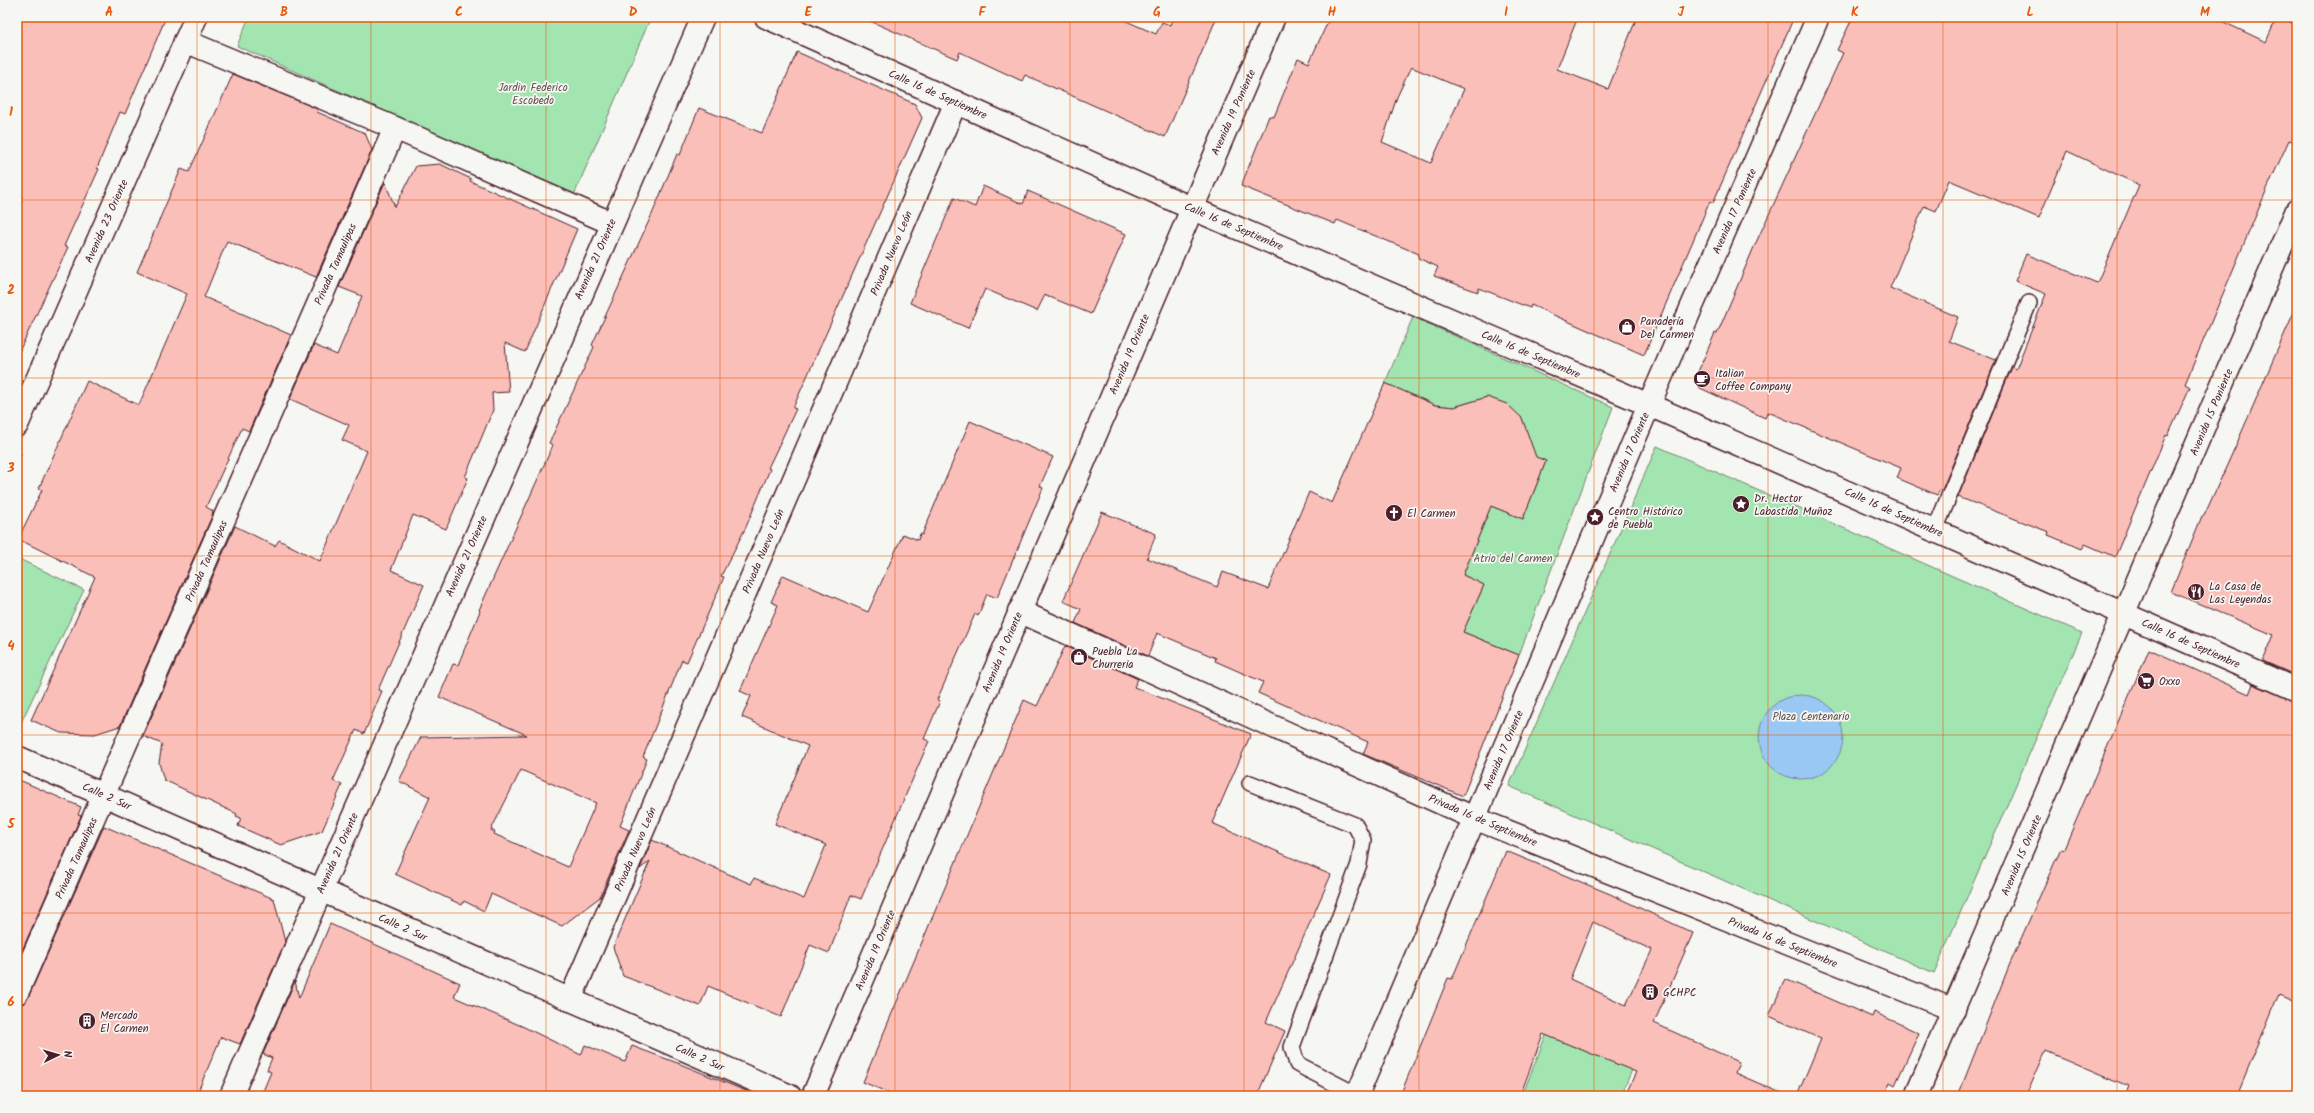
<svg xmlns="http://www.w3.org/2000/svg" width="2314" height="1113" viewBox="0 0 2314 1113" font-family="Kalam,sans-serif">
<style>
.green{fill:#a2e5b0;stroke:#76826e}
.water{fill:#99c8f4;stroke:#7984a4}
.building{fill:#fbbfba;stroke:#4a1f2b;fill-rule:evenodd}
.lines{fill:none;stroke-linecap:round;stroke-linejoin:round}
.lane-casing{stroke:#4a1f2b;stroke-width:18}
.street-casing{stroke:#4a1f2b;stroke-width:25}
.secondary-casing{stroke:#4a1f2b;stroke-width:25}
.path{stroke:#4a1f2b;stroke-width:2.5;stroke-dasharray:3 3;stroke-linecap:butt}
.lane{stroke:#f6f6f2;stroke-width:15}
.street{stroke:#f6f6f2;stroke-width:22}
.secondary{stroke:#f6f6f2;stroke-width:22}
.grid{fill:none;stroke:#e8590c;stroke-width:1;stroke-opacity:0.55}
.labels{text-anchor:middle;stroke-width:3.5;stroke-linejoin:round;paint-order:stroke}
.park-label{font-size:11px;fill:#60504c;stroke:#f6f6f2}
.street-label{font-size:11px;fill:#4a1f2b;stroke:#f6f6f2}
.poi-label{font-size:11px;fill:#4a1f2b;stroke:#f6f6f2;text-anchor:start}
.neatline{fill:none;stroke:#e8590c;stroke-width:1.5}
.grid-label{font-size:13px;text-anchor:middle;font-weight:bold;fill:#e8590c}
</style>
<rect width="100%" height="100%" fill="#f6f6f2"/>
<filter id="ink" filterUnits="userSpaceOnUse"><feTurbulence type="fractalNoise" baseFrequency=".025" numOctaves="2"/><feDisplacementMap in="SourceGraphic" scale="8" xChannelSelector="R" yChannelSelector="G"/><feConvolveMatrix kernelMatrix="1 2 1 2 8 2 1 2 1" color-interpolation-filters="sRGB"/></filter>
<g filter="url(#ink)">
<!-- green -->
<g class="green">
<path d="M249,17H651L574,195L237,46Z"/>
<path d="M1413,317L1613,407L1519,655L1463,632L1484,585L1463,575L1491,506L1523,519L1546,461L1524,453L1529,439L1522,418L1487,397L1454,407L1435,405L1385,383Z"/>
<path d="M1657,446L2082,633L1934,973L1509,786Z"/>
<path d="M17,558L84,590L18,729L17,728Z"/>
<path d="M1546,1035L1632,1070L1621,1096H1522Z"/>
</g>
<!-- water -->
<circle class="water" cx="1801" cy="737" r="42"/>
<!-- building -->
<g class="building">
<path d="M17,17H166L125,114L120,112L97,168L99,169L64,246L68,247L17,356Z"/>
<path d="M861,17H1117L1156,34L1162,22L1170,25L1173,17H1217L1165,137L1025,75L1022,81L960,52L957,59Z"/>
<path d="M1330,17H1578L1557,69L1608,89L1637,17H1794L1713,203L1710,201L1644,355L1531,305L1530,308L1479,288L1478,292L1434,276L1438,267L1418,258L1419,254L1337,220L1335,224L1241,186L1269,116L1274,117L1298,58L1309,63ZM1411,67L1464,89L1431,163L1382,142L1397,97Z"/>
<path d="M1853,17H2213L2266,42L2277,17L2297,25V143L2289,140L2267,189L2185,384L2190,387L2168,436L2166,435L2115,557L2085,544L2082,549L2048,535L2049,532L1958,497L2012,367L2016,369L2046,294L2015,281L2026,254L2097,283L2139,185L2067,151L2039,218L1949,180L1936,211L1924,206L1890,288L1958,317L1949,341L1996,360L1942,490H1940L1937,495L1897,478L1901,468L1768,412L1765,418L1700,388L1697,382V374L1715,333L1717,334L1754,247L1843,53L1837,50Z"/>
<path d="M797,52L915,104L922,118L793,408L796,409L768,468L770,469L746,527L721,576L724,577L687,662L682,660L643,757L647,759L620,826L629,830L600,897L562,926L491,894L484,911L464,901L462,905L395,874L430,797L399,781L421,737L527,735L439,697L453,664L458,665L480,611L479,610L553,445L549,443L594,347L592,345L653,212L677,154L680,155L699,108L762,133ZM521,770L596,803L568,867L494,834L495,832L491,830Z"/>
<path d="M233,74L313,107L318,110L317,112L365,133L372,150L316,277L227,241L204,297L291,335L249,431L242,428L206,507L213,511L212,516L120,726L95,734L61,733L31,720L95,577L18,539L42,490L39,488L87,381L139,405L187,294L137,272L181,169L189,172Z"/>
<path d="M440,164L471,179L470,181L577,229L525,352L505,343L509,392L492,393L493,410L465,477L468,478L446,529L413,515L391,570L424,585L378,690L382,691L364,734L356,730L333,781L342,785L322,831L281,845L238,826L241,818L236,816L237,814L164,780L159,763L162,744L143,736L235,526L275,546L279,540L320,561L367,451L342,440L349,425L290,399L314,345L337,355L362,296L339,287L385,182L395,207L416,166Z"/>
<path d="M983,186L1023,204L1028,191L1126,234L1091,314L1045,295L1037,311L985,289L968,328L910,303L954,198L975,207Z"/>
<path d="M2297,305V676L2263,661L2274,635L2171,592L2202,516H2204L2237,443Z"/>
<path d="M1385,383L1435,405L1454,407L1487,397L1507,404L1522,418L1536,457L1546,461L1523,519L1491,506L1463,575L1484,585L1463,632L1519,655L1463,796L1363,754L1368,742L1258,693L1263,682L1215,661L1216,658L1157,633L1148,656L1075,623L1081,609L1063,601L1102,512L1156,534L1147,558L1217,587L1223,572L1268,589L1309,492L1332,503Z"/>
<path d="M970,421L1053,457L1040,486L1043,488L997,598L987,594L978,616L975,614L937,700L940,701L924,739L929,741L861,899L851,895L829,953L810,945L781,1017L708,986L700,1006L623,976L613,947L650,861L640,869L652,840L751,884L754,878L804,899L826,845L775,824L808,746L742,717L751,696L740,691L778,605L771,602L783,575L868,612L903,534L918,540L920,534L922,535Z"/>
<path d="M1065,646L1138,679L1134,687L1251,734L1212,823L1331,875L1266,1022L1285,1031L1257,1096H896L863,1082L1024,700L1037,706Z"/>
<path d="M2149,649L2249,694L2253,684L2297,702V1002L2279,994L2237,1096H2124L2128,1086L2046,1051L2026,1096H1958L2009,966L2061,848L2064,849Z"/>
<path d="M17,779L81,807L78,815L81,816L17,962Z"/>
<path d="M104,826L274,899L285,942L240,1044L221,1037L196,1096H17V1005L24,1003L28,998Z"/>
<path d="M1506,851L1610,894L1693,933L1654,1023L1739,1062L1735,1073L1788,1096H1625L1636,1072L1543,1034L1520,1096H1400L1448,978L1452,979ZM1593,922L1652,950L1626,1005L1570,979Z"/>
<path d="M330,924L460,983L454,997L524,1027L581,1055L585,1045L625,1062L632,1046L680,1064L758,1096H261L271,1072L267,1070L272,1058L263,1054L295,981L299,998Z"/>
<path d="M1785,979L1872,1017L1874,1012L1919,1033L1895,1085L1890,1082L1884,1096H1797L1821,1039L1769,1016Z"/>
</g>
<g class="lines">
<defs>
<g id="lane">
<path d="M1935,530L2029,303"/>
<path d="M1250,783L1355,825L1363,840L1359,864L1292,1047L1297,1064L1357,1095"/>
</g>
<g id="street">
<path d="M766,17L1191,208L1649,405L2297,690"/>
<path d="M185,41L395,128L611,223"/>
<path d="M17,425L196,17"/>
<path d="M1019,611L1474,818L1954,1010"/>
<path d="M17,993L395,128"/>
<path d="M570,1000L956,102"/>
<path d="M231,1096L703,17"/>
<path d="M813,1096L1274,17"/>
<path d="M1357,1096L1649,405L1818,17"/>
<path d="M1916,1096L2297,210"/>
</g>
<path id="secondary" d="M17,757L790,1096"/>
</defs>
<!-- lane casing -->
<use href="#lane" class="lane-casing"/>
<!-- street casing -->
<use href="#street" class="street-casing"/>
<!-- secondary casing -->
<use href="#secondary" class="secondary-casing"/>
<!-- path -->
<path class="path" d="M17,462L21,453"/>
<!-- lane -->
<use href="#lane" class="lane"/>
<!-- street -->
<use href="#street" class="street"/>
<!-- secondary -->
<use href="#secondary" class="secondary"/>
</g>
</g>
<!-- grid -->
<path class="grid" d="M197,17V1096M371,17V1096M546,17V1096M720,17V1096M895,17V1096M1070,17V1096M1244,17V1096M1419,17V1096M1594,17V1096M1768,17V1096M1943,17V1096M2117,17V1096M17,200H2297M17,378H2297M17,556H2297M17,735H2297M17,913H2297"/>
<!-- icons -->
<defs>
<symbol id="shop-disc" viewBox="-11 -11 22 22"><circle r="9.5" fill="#4a1f2b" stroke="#f6f6f2"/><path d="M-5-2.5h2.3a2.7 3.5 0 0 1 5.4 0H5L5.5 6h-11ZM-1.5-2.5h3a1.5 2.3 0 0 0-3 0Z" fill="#fff"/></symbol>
<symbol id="cafe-disc" viewBox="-11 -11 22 22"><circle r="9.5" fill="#4a1f2b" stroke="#f6f6f2"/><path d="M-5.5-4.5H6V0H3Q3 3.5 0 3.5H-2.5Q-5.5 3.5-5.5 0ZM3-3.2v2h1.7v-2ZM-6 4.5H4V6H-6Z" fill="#fff"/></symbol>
<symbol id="sight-disc" viewBox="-11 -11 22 22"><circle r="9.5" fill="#4a1f2b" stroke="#f6f6f2"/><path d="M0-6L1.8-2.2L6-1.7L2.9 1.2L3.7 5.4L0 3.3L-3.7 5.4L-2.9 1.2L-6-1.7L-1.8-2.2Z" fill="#fff"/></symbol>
<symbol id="church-disc" viewBox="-11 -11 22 22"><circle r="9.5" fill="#4a1f2b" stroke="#f6f6f2"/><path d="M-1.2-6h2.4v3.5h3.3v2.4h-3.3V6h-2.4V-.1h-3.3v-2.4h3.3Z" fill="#fff"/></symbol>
<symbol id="restaurant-disc" viewBox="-11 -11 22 22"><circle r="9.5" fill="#4a1f2b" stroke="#f6f6f2"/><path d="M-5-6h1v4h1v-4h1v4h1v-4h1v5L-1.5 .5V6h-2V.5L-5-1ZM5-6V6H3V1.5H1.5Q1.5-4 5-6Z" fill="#fff"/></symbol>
<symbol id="supermarket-disc" viewBox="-11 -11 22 22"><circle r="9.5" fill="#4a1f2b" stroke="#f6f6f2"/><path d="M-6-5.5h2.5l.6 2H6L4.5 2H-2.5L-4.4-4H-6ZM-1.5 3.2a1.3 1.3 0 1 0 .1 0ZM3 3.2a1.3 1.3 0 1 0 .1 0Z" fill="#fff"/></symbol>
<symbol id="building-disc" viewBox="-11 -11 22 22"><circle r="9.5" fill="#4a1f2b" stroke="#f6f6f2"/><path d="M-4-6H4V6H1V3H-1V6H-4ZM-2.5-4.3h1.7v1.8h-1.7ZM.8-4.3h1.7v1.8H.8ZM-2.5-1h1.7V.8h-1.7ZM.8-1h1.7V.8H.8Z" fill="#fff"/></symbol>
</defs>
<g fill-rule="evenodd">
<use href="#shop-disc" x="1617" y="317" width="20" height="20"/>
<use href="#cafe-disc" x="1692" y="369" width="20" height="20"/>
<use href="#sight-disc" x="1731" y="494" width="20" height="20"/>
<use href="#church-disc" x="1384" y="503" width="20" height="20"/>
<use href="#sight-disc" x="1585" y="507" width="20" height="20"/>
<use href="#restaurant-disc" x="2186" y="582" width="20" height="20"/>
<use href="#shop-disc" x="1069" y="647" width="20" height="20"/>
<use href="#supermarket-disc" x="2136" y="671" width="20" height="20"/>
<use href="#building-disc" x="1640" y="982" width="20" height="20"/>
<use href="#building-disc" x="77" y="1011" width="20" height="20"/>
</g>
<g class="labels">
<!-- park labels -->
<g class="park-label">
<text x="533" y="91">Jardin Federico<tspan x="533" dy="13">Escobedo</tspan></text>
<text x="1513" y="562">Atrio del Carmen</text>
<text x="1811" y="720">Plaza Centenario</text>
</g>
<!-- street labels -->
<g class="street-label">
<text transform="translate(938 94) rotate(24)" y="4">Calle 16 de Septiembre</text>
<text transform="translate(1233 112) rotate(-66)" y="4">Avenida 19 Poniente</text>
<text transform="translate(1734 211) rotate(-66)" y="4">Avenida 17 Poniente</text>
<text transform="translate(106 221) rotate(-66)" y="4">Avenida 23 Oriente</text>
<text transform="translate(1234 226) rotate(23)" y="4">Calle 16 de Septiembre</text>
<text transform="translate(891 253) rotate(-67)" y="4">Privada Nuevo León</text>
<text transform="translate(595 259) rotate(-66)" y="4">Avenida 21 Oriente</text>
<text transform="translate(335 264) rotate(-66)" y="4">Privada Tamaulipas</text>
<text transform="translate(1129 354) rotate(-67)" y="4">Avenida 19 Oriente</text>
<text transform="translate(1531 354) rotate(23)" y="4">Calle 16 de Septiembre</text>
<text transform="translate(2211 412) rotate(-67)" y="4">Avenida 15 Poniente</text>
<text transform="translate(1629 452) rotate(-67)" y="4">Avenida 17 Oriente</text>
<text transform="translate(1894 512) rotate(24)" y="4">Calle 16 de Septiembre</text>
<text transform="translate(763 551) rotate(-67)" y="4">Privada Nuevo León</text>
<text transform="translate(466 556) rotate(-66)" y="4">Avenida 21 Oriente</text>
<text transform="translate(206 561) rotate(-66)" y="4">Privada Tamaulipas</text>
<text transform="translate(2191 643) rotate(24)" y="4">Calle 16 de Septiembre</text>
<text transform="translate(1002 652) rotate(-67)" y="4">Avenida 19 Oriente</text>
<text transform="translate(1503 750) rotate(-67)" y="4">Avenida 17 Oriente</text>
<text transform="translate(107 796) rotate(24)" y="4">Calle 2 Sur</text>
<text transform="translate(1483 820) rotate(23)" y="4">Privada 16 de Septiembre</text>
<text transform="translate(635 849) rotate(-67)" y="4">Privada Nuevo León</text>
<text transform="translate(337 853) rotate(-66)" y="4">Avenida 21 Oriente</text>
<text transform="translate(2021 855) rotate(-67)" y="4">Avenida 15 Oriente</text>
<text transform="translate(76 858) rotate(-66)" y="4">Privada Tamaulipas</text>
<text transform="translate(403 927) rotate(24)" y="4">Calle 2 Sur</text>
<text transform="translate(1783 942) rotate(22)" y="4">Privada 16 de Septiembre</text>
<text transform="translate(875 950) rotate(-67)" y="4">Avenida 19 Oriente</text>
<text transform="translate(700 1057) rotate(24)" y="4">Calle 2 Sur</text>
</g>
<!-- poi labels -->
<g class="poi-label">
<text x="1640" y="325">Panadería<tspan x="1640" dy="13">Del Carmen</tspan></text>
<text x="1715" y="377">Italian<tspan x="1715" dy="13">Coffee Company</tspan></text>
<text x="1754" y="502">Dr. Hector<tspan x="1754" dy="13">Labastida Muñoz</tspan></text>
<text x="1608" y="515">Centro Histórico<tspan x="1608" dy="13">de Puebla</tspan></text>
<text x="1407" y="517">El Carmen</text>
<text x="2209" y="590">La Casa de<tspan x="2209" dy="13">Las Leyendas</tspan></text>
<text x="1092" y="655">Puebla La<tspan x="1092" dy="13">Churreria</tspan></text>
<text x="2159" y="685">Oxxo</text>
<text x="1663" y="996">GCHPC</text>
<text x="100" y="1019">Mercado<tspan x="100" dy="13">El Carmen</tspan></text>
</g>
</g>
<!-- margin -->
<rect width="2314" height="1113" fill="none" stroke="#f6f6f2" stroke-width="44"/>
<!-- north arrow -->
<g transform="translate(58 1055) rotate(85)" stroke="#f6f6f2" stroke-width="3" paint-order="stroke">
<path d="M0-3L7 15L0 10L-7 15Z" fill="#4a1f2b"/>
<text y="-6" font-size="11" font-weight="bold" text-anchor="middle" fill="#4a1f2b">N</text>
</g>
<rect x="22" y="22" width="2270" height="1069" class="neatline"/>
<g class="grid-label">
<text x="109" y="16">A</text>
<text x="284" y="16">B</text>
<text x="459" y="16">C</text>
<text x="633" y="16">D</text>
<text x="808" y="16">E</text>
<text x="982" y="16">F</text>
<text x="1157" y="16">G</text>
<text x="1332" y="16">H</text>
<text x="1506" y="16">I</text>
<text x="1681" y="16">J</text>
<text x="1855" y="16">K</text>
<text x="2030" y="16">L</text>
<text x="2205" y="16">M</text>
<text x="11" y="116">1</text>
<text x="11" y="294">2</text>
<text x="11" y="472">3</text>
<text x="11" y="650">4</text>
<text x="11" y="828">5</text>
<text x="11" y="1006">6</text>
</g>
</svg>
